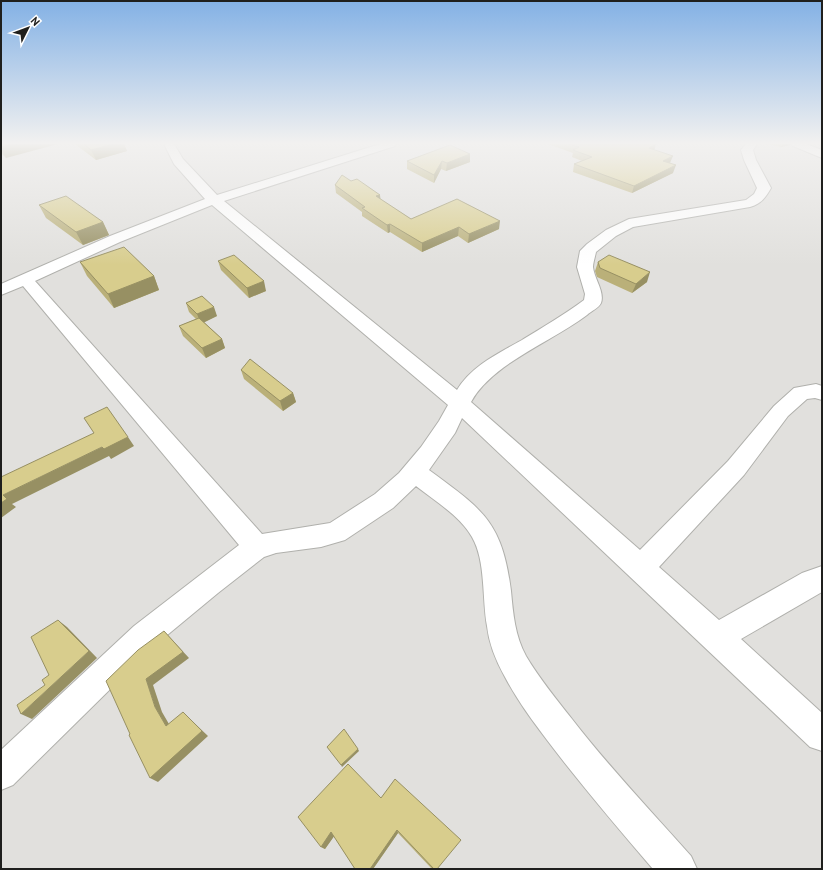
<svg xmlns="http://www.w3.org/2000/svg" width="823" height="870" viewBox="0 0 823 870" font-family="'PT Sans',sans-serif">
<style>
.lines{fill:none;stroke-linecap:round;stroke-linejoin:round}
.minor-casing{stroke:#b0b0ac;stroke-width:2}
.minor{fill:#fff;fill-rule:evenodd}
.wall{fill:#bab079}
.shaded-wall{fill:#979063}
.building{fill:#d8cd8d;stroke:#979063}
</style>
<rect width="100%" height="100%" fill="#e1e0dd"/>
<g class="lines">
<defs>
<g id="minor">
<path d="M164,144H174L183,159L217,195L380,144H396L395,146L224,201L457,390C471,366 499,353 522,340C543,327 564,315 584,300L585,294L577,267L580,251L587,244L606,230L629,219L746,200L754,194L757,188L744,160L741,150L746,144H757L753,150L756,160L771,188C766,197 761,204 750,207L633,227L616,236L596,252C595,257 593,263 593,267C594,278 605,292 601,303C599,308 591,311 587,315C553,341 491,364 471,402L640,550L728,461L774,406L794,388L816,384L822,386V400L815,398L807,399L788,416L744,475L659,567L719,620L802,573L822,566V592L741,639L822,713V751L810,747L462,418L455,433L429,470C483,510 502,521 511,591C513,613 515,636 526,656C539,678 556,699 572,719C609,767 651,811 691,856L697,869H653C617,827 581,785 547,740C532,720 517,700 505,677C496,661 489,644 487,626C482,599 486,561 472,537C460,516 435,501 416,486L393,508L345,540L321,547L276,553L264,557L218,593L154,646L13,785L1,790V750L134,626L239,545L23,286L1,295V284L110,236L205,199L174,164ZM212,205L448,405L439,421L421,447L399,473L375,494L330,523L262,534L35,281L120,242Z"/>
<path d="M791,144H806L822,150V158L793,146Z"/>
</g>
</defs>
<!-- minor casing -->
<use href="#minor" class="minor-casing"/>
<!-- minor -->
<use href="#minor" class="minor"/>
</g>
<!-- wall -->
<g class="wall">
<path d="M1,144L6,158L1,153Z"/>
<path d="M75,144H124L127,151L96,160Z"/>
<path d="M548,144H653L654,150L670,163L673,173L632,193L573,172L574,164L582,161L572,157L573,153Z"/>
<path d="M768,144H790V145L781,147Z"/>
<path d="M470,154V162L446,171L441,169L434,183L407,169V161Z"/>
<path d="M351,181L380,195V199L411,219L499,229L468,243L458,236L422,252L390,232L388,233L362,216V212L336,193L335,185Z"/>
<path d="M39,205L103,222L109,235L83,245L46,218Z"/>
<path d="M218,261L266,291L249,298L221,270Z"/>
<path d="M80,262L154,276L159,290L114,308L87,276Z"/>
<path d="M598,262L647,282L632,293L597,277L595,271Z"/>
<path d="M186,303L217,316L204,322L222,339L225,348L206,358L183,336L179,326L196,319L189,312Z"/>
<path d="M241,370L293,393L296,402L283,411L244,379Z"/>
<path d="M348,764L437,869H432L398,833L373,869H355L334,836L325,849L321,847Z"/>
</g>
<!-- shaded-wall -->
<g class="shaded-wall">
<path d="M13,144H58L6,158L1,149V147Z"/>
<path d="M113,144H124L127,151L96,160L91,150Z"/>
<path d="M656,144L654,152L649,148Z"/>
<path d="M783,144H790V145L781,147Z"/>
<path d="M470,154V162L446,171L447,163Z"/>
<path d="M673,156L670,163L663,161Z"/>
<path d="M442,161L441,169L434,183V175Z"/>
<path d="M676,165L673,173L632,193L634,186Z"/>
<path d="M380,195L381,203L376,196Z"/>
<path d="M500,221L499,229L468,243L469,234Z"/>
<path d="M103,222L109,235L83,245L76,232Z"/>
<path d="M390,224V232L388,233L387,225Z"/>
<path d="M459,227L458,236L422,252V243Z"/>
<path d="M650,272L647,282L632,293L636,284Z"/>
<path d="M154,276L159,290L114,308L108,294Z"/>
<path d="M264,281L266,291L249,298L247,288Z"/>
<path d="M214,307L217,316L201,324L197,314Z"/>
<path d="M222,339L225,348L206,358L202,348Z"/>
<path d="M293,393L296,402L283,411L280,401Z"/>
<path d="M128,437L134,446L111,459L109,456L12,504L16,507L1,518V503L3,495L102,447Z"/>
<path d="M58,620L67,627L97,658L32,719L21,714L89,651Z"/>
<path d="M164,631L189,658L153,685L162,712L173,731L166,726L155,707L146,679Z"/>
<path d="M183,712L189,718L208,736L158,782L150,778Z"/>
<path d="M358,749L359,751L342,767L341,765Z"/>
<path d="M397,830L398,833L373,869H370Z"/>
<path d="M331,832L335,835L325,849L321,847Z"/>
</g>
<!-- building -->
<g class="building">
<path d="M1,144H13L1,147Z"/>
<path d="M84,144H113L91,150Z"/>
<path d="M569,144H656L649,148L673,156L663,161L676,165L634,186L574,164L592,157L573,150L579,147Z"/>
<path d="M450,145L470,154L447,163L442,161L434,175L407,161Z"/>
<path d="M342,175L351,181L357,179L380,195L376,196L411,219L457,199L500,221L469,234L459,227L422,243L390,224L387,225L362,208L365,207L335,185Z"/>
<path d="M66,196L103,222L76,232L39,205Z"/>
<path d="M124,247L154,276L108,294L80,262Z"/>
<path d="M234,255L264,281L247,288L218,261Z"/>
<path d="M609,255L650,272L636,284L600,268L598,262Z"/>
<path d="M202,296L214,307L197,314L186,303Z"/>
<path d="M199,318L222,339L202,348L179,326Z"/>
<path d="M250,359L293,393L280,401L241,370Z"/>
<path d="M107,407L128,437L104,449L102,447L3,495L7,499L1,503V477L94,433L84,418Z"/>
<path d="M58,620L89,651L21,714L17,705L45,685L42,680L49,675L31,637Z"/>
<path d="M164,631L183,652L146,679L155,707L166,726L183,712L202,731L150,778L129,735L130,734L106,681L138,650Z"/>
<path d="M344,729L358,749L341,765L327,747Z"/>
<path d="M348,764L381,798L395,779L461,840L437,869H434L397,830L370,869H355L331,832L321,847L298,817Z"/>
</g>
<!-- sky -->
<linearGradient id="sky" x2="0" y2="1"><stop stop-color="#83b1e5"/><stop offset="0.54" stop-color="#f2f1f0"/><stop offset="1" stop-color="#f2f1f0" stop-opacity="0"/></linearGradient>
<rect width="823" height="265" fill="url(#sky)"/>
<!-- border -->
<rect width="823" height="870" fill="none" stroke="#1f1f1d" stroke-width="4"/>
<!-- north arrow -->
<g transform="translate(28 28) rotate(48)" stroke="#ffffff" stroke-width="3" paint-order="stroke">
<path d="M0-3L7 15L0 10L-7 15Z" fill="#1f1f1d"/>
<text y="-6" font-size="11" font-weight="bold" text-anchor="middle" fill="#1f1f1d">N</text>
</g>
</svg>
